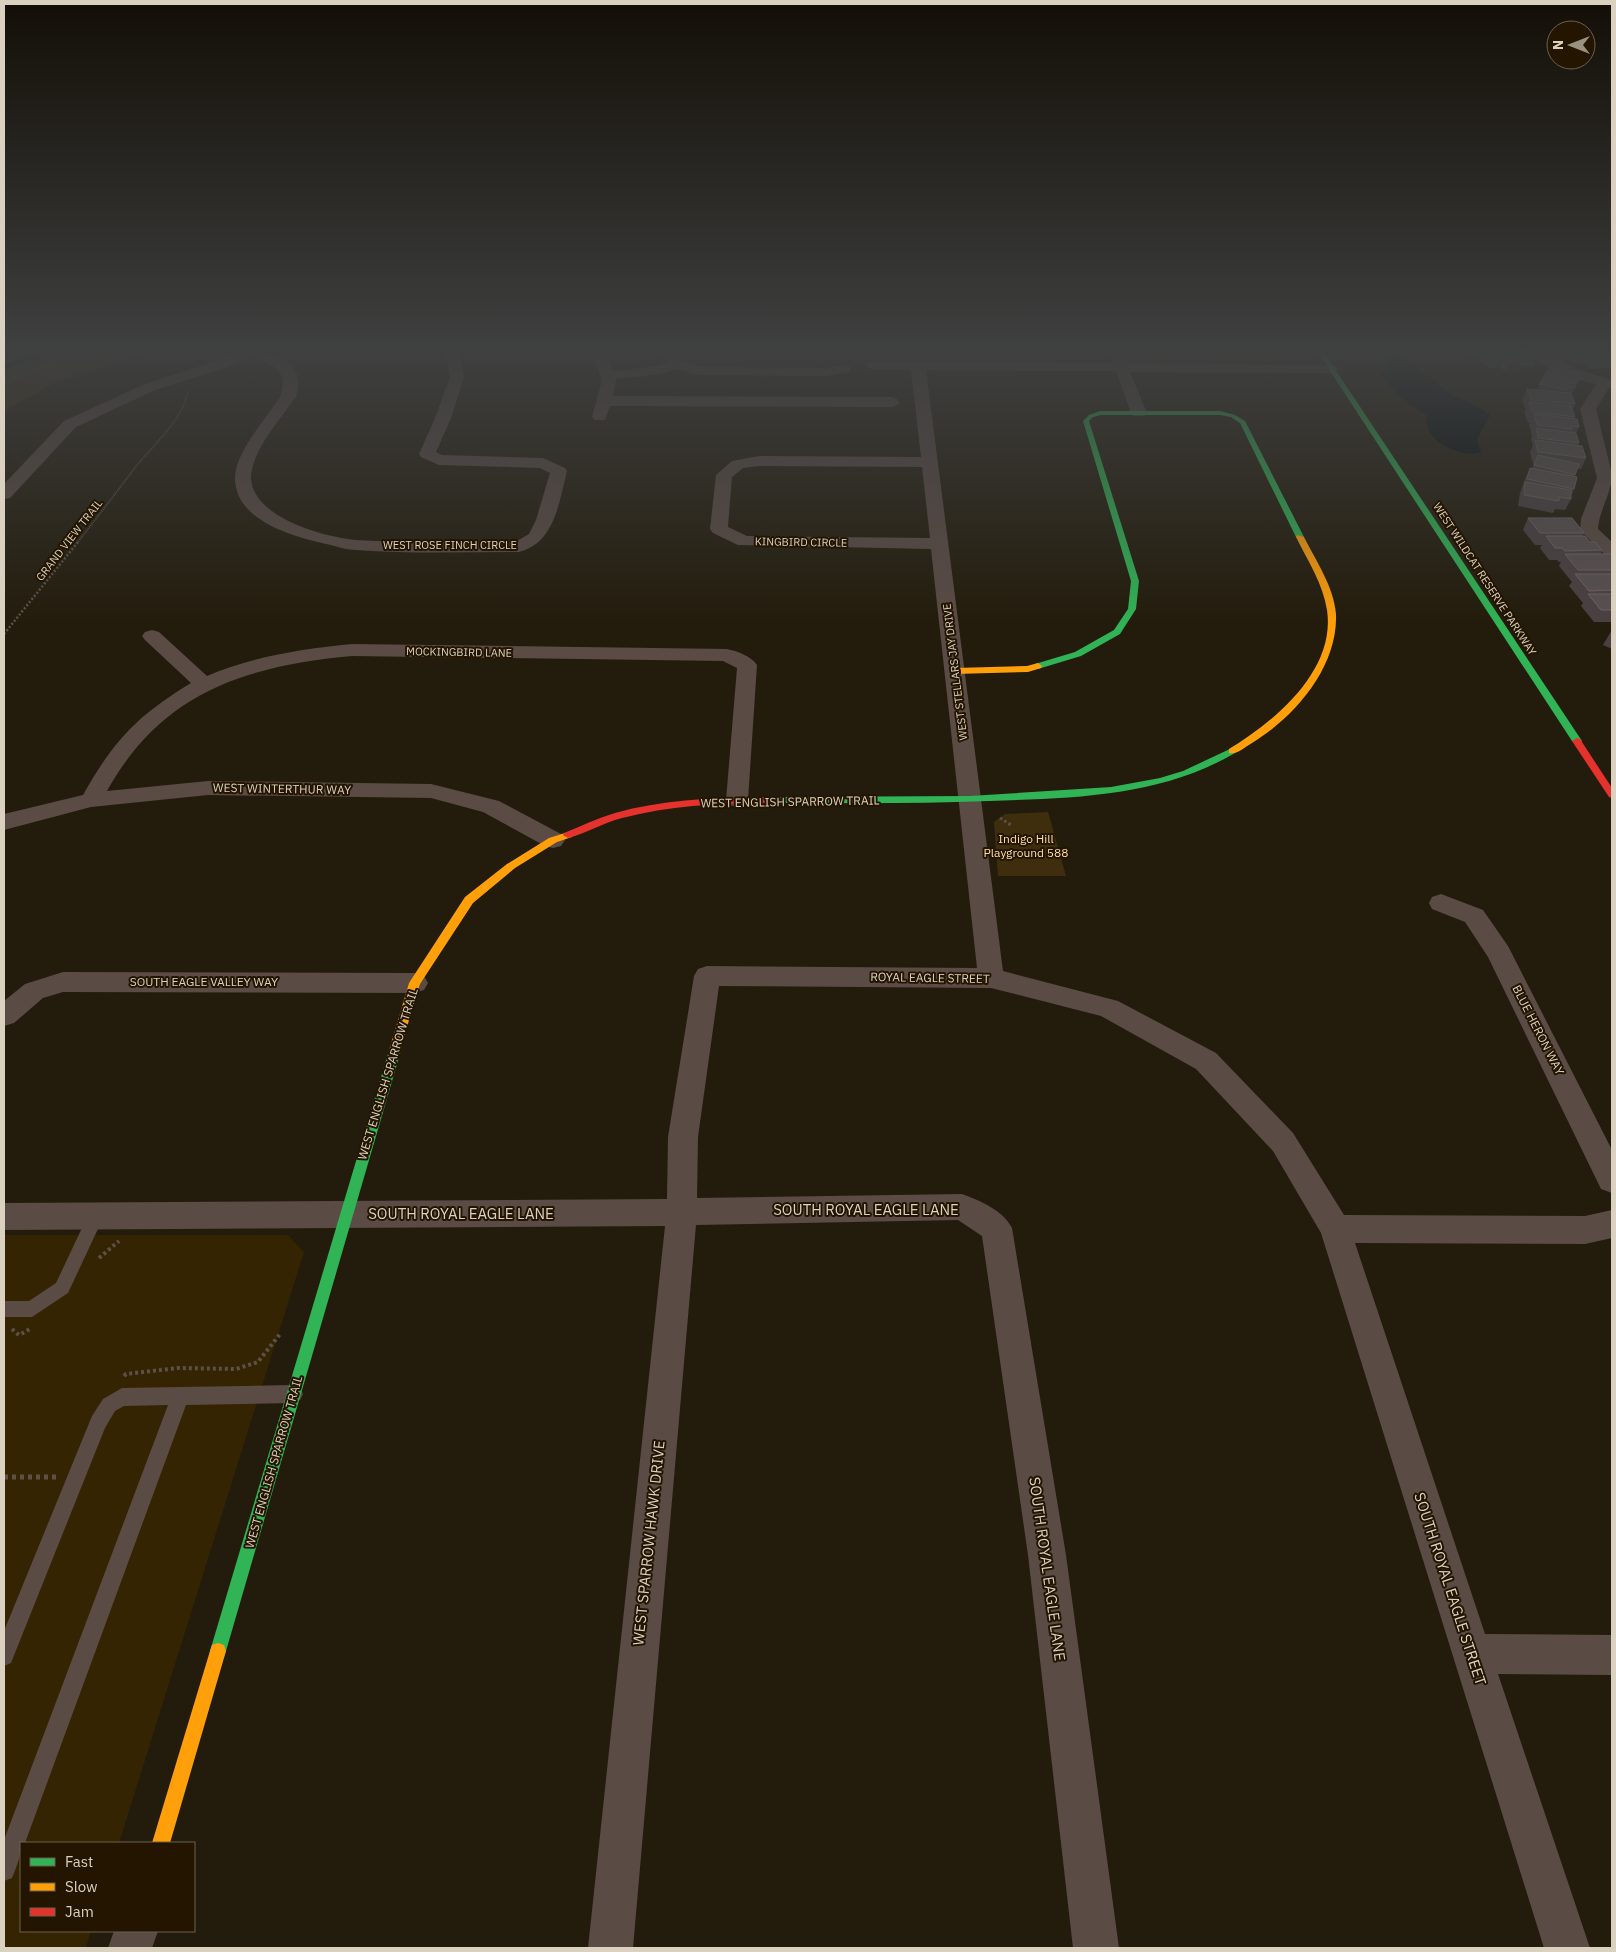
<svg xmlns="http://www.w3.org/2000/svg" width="1616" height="1952" viewBox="0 0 1616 1952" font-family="'IBM Plex Sans',sans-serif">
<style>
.built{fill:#342402}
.green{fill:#3e2e0d}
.water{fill:#050d10}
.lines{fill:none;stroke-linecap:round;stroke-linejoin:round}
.stream{stroke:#050d10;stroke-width:4.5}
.path-far4{stroke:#5c5149;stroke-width:2;stroke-dasharray:1 1;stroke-linecap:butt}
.path-far3{stroke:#5c5149;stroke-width:2.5;stroke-dasharray:2 2;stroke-linecap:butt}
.path-far2{stroke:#5c5149;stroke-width:3;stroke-dasharray:2.5 2.5;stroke-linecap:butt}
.path-far1{stroke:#5c5149;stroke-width:4;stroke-dasharray:3 3;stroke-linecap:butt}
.path{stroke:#5c5149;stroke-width:5;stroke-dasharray:4 4;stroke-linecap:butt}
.lane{fill:#5a4b45;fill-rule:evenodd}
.street{fill:#5a4b45;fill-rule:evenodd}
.fast{fill:#30b455;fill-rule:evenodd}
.slow{fill:#ff9f0a;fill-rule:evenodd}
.jam{fill:#e5322d;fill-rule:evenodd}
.wall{fill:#4a4042}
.shaded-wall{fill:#342b27}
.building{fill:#595050;stroke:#6e6462}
.labels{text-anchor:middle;stroke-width:4;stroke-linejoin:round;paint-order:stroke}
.far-street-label{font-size:11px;fill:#dad1c0;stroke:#231500}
.street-label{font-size:12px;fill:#dad1c0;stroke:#231500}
.park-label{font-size:12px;fill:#fddfa7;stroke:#231500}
.near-street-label{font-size:15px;fill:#dad1c0;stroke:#231500}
</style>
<rect width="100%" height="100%" fill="#231c0c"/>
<!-- built -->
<path class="built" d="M4,1235H288L304,1252L119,1843H21V1931H91L86,1948H4Z"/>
<!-- green -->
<g class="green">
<path d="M4,351H149L56,382L4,411Z"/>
<path d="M1121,351H1292L1297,359L1286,363H1127Z"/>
<path d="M1048,812L1066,876H998L994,822L1005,814Z"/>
</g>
<!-- water -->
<path class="water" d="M1397,358C1418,363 1435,383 1452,395C1465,403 1479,405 1490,415L1477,439L1481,452C1469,459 1438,446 1431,434C1427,430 1427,421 1426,415L1399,396L1378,371H1388L1384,365L1390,360Z"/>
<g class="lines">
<!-- stream -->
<path class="stream" d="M4,367L50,351"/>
<!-- path-far4 -->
<g class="path-far4">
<path d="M4,382L86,351"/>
<path d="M77,543C96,519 115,494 134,469C153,444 181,424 188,391"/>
</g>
<!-- path-far3 -->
<path class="path-far3" d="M4,634L78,542"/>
<!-- path-far2 -->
<path class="path-far2" d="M1000,818L1011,825"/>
<!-- path-far1 -->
<g class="path-far1">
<path d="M99,1258L119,1241"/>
<path d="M12,1329L19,1335L30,1329"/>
<path d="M124,1376L126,1374L178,1368L236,1369L258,1362L280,1334"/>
</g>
<!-- path -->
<path class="path" d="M4,1477H56"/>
<!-- lane -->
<g class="lane">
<path d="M96,1209L102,1211L104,1216L68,1293L32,1317H4V1301H29L56,1283L90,1211Z"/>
<path d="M294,1385L300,1388L303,1394L300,1400L294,1403L186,1405L25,1843H21C21,1856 17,1866 12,1878L4,1881V1840L168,1405L124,1406L115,1411L105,1428L11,1663L4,1666V1631L92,1416L103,1399L122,1388Z"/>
</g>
<!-- street -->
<g class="street">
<path d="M236,351C266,351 309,356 296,397C281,418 250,453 251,479C254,518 324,537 356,540C409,543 462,541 515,542L529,534L536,520L550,473L540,468L439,465L421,457L419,454L435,418L450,377L445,351H459L464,377L451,418L436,452L442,455L543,458L565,468L567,471C559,502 555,543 519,552C465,552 410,554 356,550C346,550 336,546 326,544C294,537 235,521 235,478C235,452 266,419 280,397C290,368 272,364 248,357L230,366L155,390L76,427L10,498L4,499V484L64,421L145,384L220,360Z"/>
<path d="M591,351H605L613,371L657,366L667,362L659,351H674L681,361L700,367L826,368L844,365L849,366L851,369L849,372L826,376L699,375L676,369L659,374L616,379L613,396L892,397L897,399L900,402L897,405L892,407L610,406L605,420H595L592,417L602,380Z"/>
<path d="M1110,351H1122L1127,363L1331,365L1336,366L1338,369L1336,372L1331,373L1130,372L1147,413L1144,416H1134L1131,413L1116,371L926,370L1003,971L1118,1001L1216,1053L1293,1133L1344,1215L1585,1216L1612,1210V1238L1585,1244L1355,1243L1485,1634L1612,1635V1675L1498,1674L1590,1948H1544L1321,1233L1273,1151L1196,1069L1101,1016L991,988L719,986L698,1137L697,1198L962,1194C979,1200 1004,1211 1012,1228L1066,1555L1119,1948H1073L1028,1555L982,1236L958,1220L696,1225L633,1948H588L665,1226L4,1230V1203L667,1199L668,1137L694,976L698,969L707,966L977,968L931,549L738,545L713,533L710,529L716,475L732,461L759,456L921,457L911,370L873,369L868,368L866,365L868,362L1113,363ZM759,466L922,467L930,538L747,536L728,527L732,477L743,468Z"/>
<path d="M1527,351H1544L1577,369L1612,380V388H1609L1596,409L1612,474C1612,493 1599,510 1598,529L1612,542V557L1606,556L1580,530L1581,519L1597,478L1580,409L1596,384C1574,378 1542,370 1527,351Z"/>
<path d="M152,630L159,632L207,676C254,656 302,649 352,644L727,649C737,651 751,656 757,665L748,800L745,805L737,807L729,805L726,800L737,668L723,661L352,656C246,666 162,692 107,791L208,781L431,784L499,801L561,834L565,840L561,846L553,848L545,846L483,812L431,798L208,795L91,807L4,830V814L83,795C114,740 137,716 191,683L145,640L142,636L145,632Z"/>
<path d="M1441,894L1483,910L1508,946L1612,1150V1193L1601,1189L1488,957L1465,922L1432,909L1429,903L1432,897Z"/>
<path d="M63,972L415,973L424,976L428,983L424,990L415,993L63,992L43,998L14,1023L4,1026V1001L25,984Z"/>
<path d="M114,1931H158L152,1948H108Z"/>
</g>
<!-- fast -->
<g class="fast">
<path d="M1317,351H1323L1582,741L1580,743L1577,744L1572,741Z"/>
<path d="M1100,411H1220L1235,415L1245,421L1304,537L1300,539L1296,537L1240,423L1231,417L1220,415H1101L1093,417L1089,421L1139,581L1136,609L1120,634L1081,656L1038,669L1034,666L1035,664L1075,652L1114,630L1128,609L1131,581L1083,421L1089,415Z"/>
<path d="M1232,748L1237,751L1235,753C1160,797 1074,798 989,801C918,804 847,803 776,803L771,800L776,797L970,796L1111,787L1160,778L1183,771Z"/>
<path d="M396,1042L400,1044L402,1047L226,1651L224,1657L218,1659L212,1657L210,1651L390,1047L392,1044Z"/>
</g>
<!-- slow -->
<g class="slow">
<path d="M1297,535L1304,537C1316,561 1334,587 1336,614C1338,667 1295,717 1252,743C1245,747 1237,755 1229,753V749C1274,722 1336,671 1327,610C1323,584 1308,561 1296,537Z"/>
<path d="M1038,663L1042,666L1041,668L1028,672L955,674L951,671L955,668L1027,666Z"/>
<path d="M568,832L573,835L572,837L557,842L515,868L473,903L420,984L400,1050H392L390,1047L409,983L465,897L507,864L549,838Z"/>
<path d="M218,1643L224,1645L226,1651L170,1843H152L210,1651L212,1645Z"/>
</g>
<!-- jam -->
<g class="jam">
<path d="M1577,738L1580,739L1612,788V798L1609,797L1572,741Z"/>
<path d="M757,797H776L781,800L776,803C724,803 673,805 622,818C603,823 587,833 568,838L563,835L564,833C581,826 598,818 615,813C661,800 709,798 757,797Z"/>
</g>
</g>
<!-- wall -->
<g class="wall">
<path d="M1462,351H1530L1537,355L1533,366H1520L1519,370L1506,372L1500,368L1495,369L1487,366L1478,360L1479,357H1477L1468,355Z"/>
<path d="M1568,351H1612V367L1592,369L1583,363L1574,364L1565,358Z"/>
<path d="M1578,373L1577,376L1581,377L1576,387L1571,395L1575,404L1573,410L1575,417L1574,418L1579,427L1576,433L1579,443L1578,445L1586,458L1581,469H1577L1574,477V489L1571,496V499L1565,510L1555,509L1553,513L1518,506L1520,493L1525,479L1530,468H1532L1534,464H1533L1530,452L1533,445L1531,439L1532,436L1529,425L1530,423H1528L1524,412L1526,410L1522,400L1527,389L1537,390L1545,374Z"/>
<path d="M1528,518L1584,533L1583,536L1602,550L1601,554H1612V622H1594L1581,606L1583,603L1569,586L1572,582L1559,566L1561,562H1559L1557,560H1549L1540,548L1542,545H1535L1523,530Z"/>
<path d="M1612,631V649L1603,645L1610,633Z"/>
</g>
<!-- shaded-wall -->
<g class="shaded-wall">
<path d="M1479,351H1481L1479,357H1477Z"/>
<path d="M1499,358H1504L1500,368L1495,369Z"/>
<path d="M1523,359L1519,370L1506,372L1510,361Z"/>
<path d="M1581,377L1576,387L1573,392L1578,381Z"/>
</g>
<!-- building -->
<g class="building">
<path d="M1484,351H1530L1537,355L1523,356L1522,357H1519L1523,359L1510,361L1504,358H1499L1491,355Z"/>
<path d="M1576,351H1612V357L1597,358L1588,353H1579Z"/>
<path d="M1550,367L1578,373L1576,375L1581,377L1578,381L1545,374Z"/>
<path d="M1544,376L1576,383L1574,388L1568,387L1566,390L1539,384Z"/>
<path d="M1527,389L1571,393L1575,404L1531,400Z"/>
<path d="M1529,402L1571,406L1575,417L1532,412Z"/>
<path d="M1534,414L1577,419L1579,427L1571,426L1572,429L1537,425Z"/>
<path d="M1536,428L1576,433L1579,443L1538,438Z"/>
<path d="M1535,440L1582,446L1586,458L1538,452Z"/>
<path d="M1538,455L1579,464L1575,475L1534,465Z"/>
<path d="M1530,468L1577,477L1574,489L1527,479Z"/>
<path d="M1525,482L1571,490V499L1559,497V501L1524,495Z"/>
<path d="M1528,518H1572L1584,533H1540Z"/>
<path d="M1546,536H1585L1590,542H1595L1602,550L1565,551L1562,548H1555Z"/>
<path d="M1565,554H1612V570H1578Z"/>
<path d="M1575,574H1612V590L1589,591Z"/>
<path d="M1588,594H1612V610H1601Z"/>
</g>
<!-- sky -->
<linearGradient id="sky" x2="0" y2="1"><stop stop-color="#130f07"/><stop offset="0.56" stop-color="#3f4040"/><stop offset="1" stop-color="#3f4040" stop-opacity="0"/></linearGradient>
<rect width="1616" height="625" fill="url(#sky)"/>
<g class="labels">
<!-- far-street labels -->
<g class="far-street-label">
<text transform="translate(69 540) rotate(-52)" y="4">GRAND VIEW TRAIL</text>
<text transform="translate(801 542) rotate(1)" y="4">KINGBIRD CIRCLE</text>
<text x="450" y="549">WEST ROSE FINCH CIRCLE</text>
<text transform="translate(1485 579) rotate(57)" y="4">WEST WILDCAT RESERVE PARKWAY</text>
<text transform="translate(459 652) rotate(1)" y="4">MOCKINGBIRD LANE</text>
<text transform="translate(955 672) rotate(-97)" y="4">WEST STELLARS JAY DRIVE</text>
</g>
<!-- street labels -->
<g class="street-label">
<text transform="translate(282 789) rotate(1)" y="4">WEST WINTERTHUR WAY</text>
<text transform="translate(790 802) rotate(-1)" y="4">WEST ENGLISH SPARROW TRAIL</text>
<text transform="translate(930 978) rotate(1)" y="4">ROYAL EAGLE STREET</text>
<text x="204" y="986">SOUTH EAGLE VALLEY WAY</text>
<text transform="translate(1538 1030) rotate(63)" y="4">BLUE HERON WAY</text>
<text transform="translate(388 1074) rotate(-73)" y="4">WEST ENGLISH SPARROW TRAIL</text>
<text transform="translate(274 1462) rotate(-74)" y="4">WEST ENGLISH SPARROW TRAIL</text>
</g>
<!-- park labels -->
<g class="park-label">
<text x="1026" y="843">Indigo Hill<tspan x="1026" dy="14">Playground 588</tspan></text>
</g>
<!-- near-street labels -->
<g class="near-street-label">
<text x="866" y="1215">SOUTH ROYAL EAGLE LANE</text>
<text x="461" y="1219">SOUTH ROYAL EAGLE LANE</text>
<text transform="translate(649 1543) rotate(-84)" y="5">WEST SPARROW HAWK DRIVE</text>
<text transform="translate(1047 1569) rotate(82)" y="5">SOUTH ROYAL EAGLE LANE</text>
<text transform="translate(1450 1589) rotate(72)" y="5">SOUTH ROYAL EAGLE STREET</text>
</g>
</g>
<!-- border -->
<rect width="1616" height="1952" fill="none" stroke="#dad1c0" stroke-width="10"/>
<!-- legend -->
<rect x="20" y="1842" width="175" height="90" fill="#231500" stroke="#6c604d"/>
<rect x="30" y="1858" width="25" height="8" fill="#30b455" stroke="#6c604d"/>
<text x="65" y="1867" font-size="15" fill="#dad1c0">Fast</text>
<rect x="30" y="1883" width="25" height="8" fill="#ff9f0a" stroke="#6c604d"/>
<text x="65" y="1892" font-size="15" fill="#dad1c0">Slow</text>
<rect x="30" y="1908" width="25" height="8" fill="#e5322d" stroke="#6c604d"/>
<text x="65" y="1917" font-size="15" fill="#dad1c0">Jam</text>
<!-- north arrow -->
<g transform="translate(1571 45) rotate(270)"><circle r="24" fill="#231500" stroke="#6c604d"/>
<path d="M0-4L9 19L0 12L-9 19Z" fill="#9a9281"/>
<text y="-8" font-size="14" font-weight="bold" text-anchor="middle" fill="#dad1c0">N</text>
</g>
</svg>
